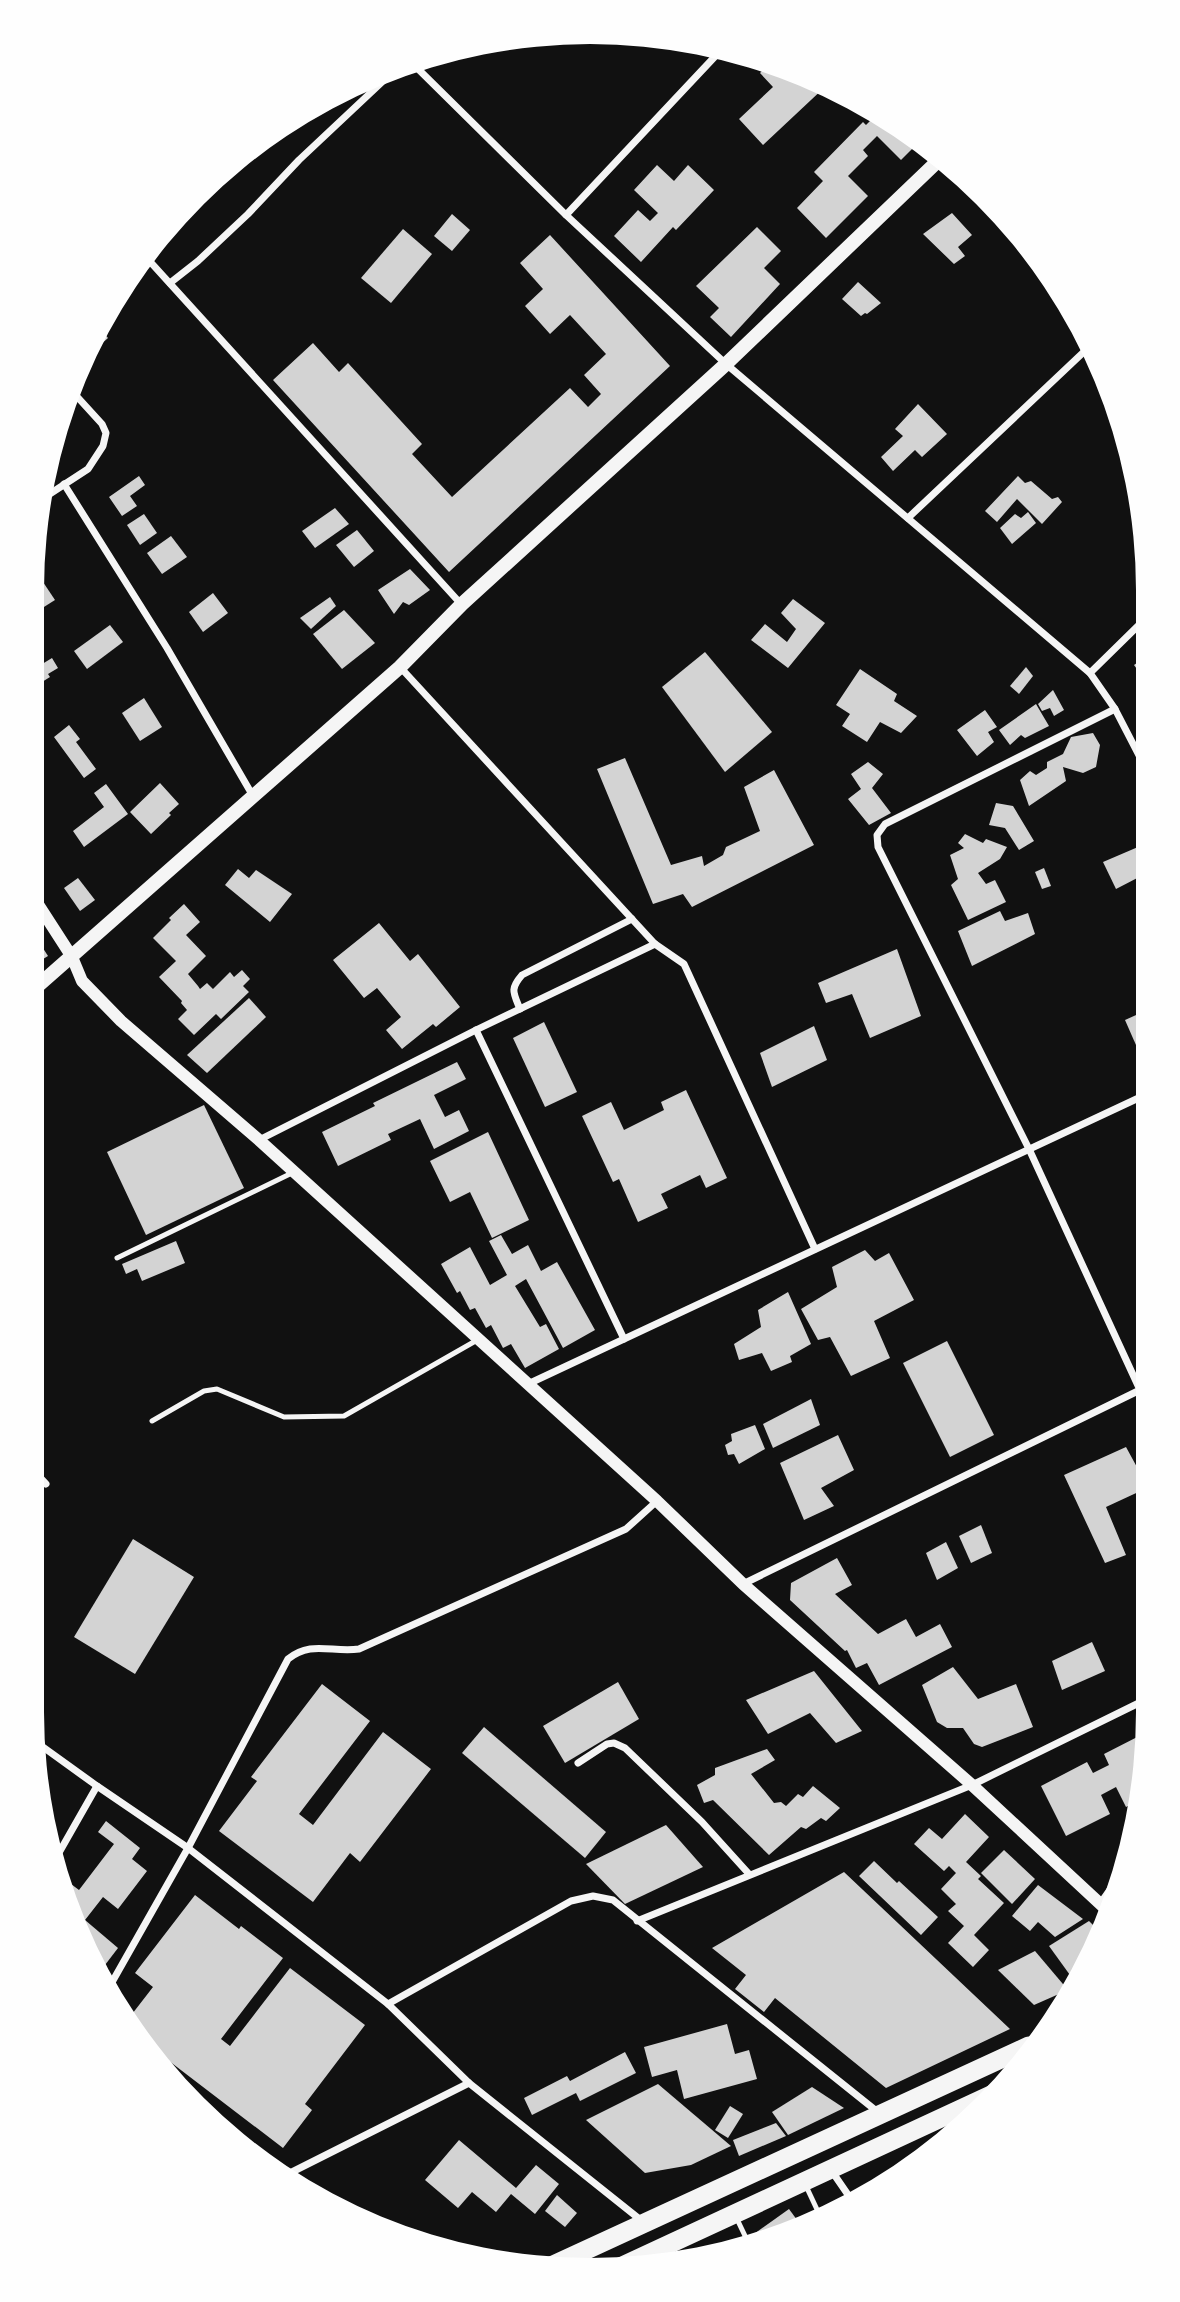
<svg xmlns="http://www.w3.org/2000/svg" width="1180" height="2302" viewBox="0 0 1180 2302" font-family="'Public Sans',sans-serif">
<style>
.building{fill:#d3d3d3}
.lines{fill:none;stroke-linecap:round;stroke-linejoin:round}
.service{stroke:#f5f5f5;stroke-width:5}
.minor{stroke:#f5f5f5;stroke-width:7}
.tertiary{stroke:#f5f5f5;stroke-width:12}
.secondary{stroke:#f5f5f5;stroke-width:14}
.trunk{stroke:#f5f5f5;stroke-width:19}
</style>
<rect width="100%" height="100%" fill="#111"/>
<!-- building -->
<g class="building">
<path d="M769,64L827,85L763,145L739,119L773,87L760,73Z"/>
<path d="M874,117L884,128L888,123L918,143L901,160L877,136L863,150L868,156L848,176L868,196L826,238L797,208L823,181L814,172L863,122L866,125Z"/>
<path d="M657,165L674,181L688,165L714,190L676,230L673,227L641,262L614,236L638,210L650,221L658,213L634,190Z"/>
<path d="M952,213L972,235L958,247L965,256L954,264L923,234Z"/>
<path d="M452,214L470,230L452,251L434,236Z"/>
<path d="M757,227L781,251L764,268L780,284L731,337L710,317L719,308L696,286Z"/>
<path d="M403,229L432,254L391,303L361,278Z"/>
<path d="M550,235L670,366L449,572L273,380L313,343L339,372L348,363L422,444L412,454L452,497L570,388L588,407L601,394L584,375L606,354L570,315L550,334L525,306L543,289L520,263Z"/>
<path d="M858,282L881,303L867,314L865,313L861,316L842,299Z"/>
<path d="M99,328L108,338L91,353L87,348Z"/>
<path d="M918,404L947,434L922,457L915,450L893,471L881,457L903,436L895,429Z"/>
<path d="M139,476L145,485L130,496L137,506L122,516L109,497Z"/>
<path d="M1018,476L1025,483L1031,481L1052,499L1058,497L1062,502L1042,524L1017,499L997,522L985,511Z"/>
<path d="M335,508L349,524L315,548L302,531Z"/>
<path d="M1028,512L1036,523L1012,544L1000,528L1015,514L1021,518Z"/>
<path d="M144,514L157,533L140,545L127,525Z"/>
<path d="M357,530L374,551L354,567L336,545Z"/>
<path d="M171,536L187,557L162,574L147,553Z"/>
<path d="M410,569L430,590L409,605L403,602L394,614L378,590Z"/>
<path d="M39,576L55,600L36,612L33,607V581Z"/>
<path d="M213,593L228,613L203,632L189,612Z"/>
<path d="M330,597L336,606L311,629L300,618Z"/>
<path d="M793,599L825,623L788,668L751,640L765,624L787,642L796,629L781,613Z"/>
<path d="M344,610L375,643L342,669L313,634Z"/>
<path d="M110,625L123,642L87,669L74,651Z"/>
<path d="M705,652L772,732L725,772L662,687Z"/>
<path d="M52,658L58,668L48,674L50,677L42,682L34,669Z"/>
<path d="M1144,658V679L1134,665Z"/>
<path d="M1026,667L1033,676L1019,694L1010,686Z"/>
<path d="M860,669L897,694L894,701L917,716L901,733L880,722L867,742L842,726L850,714L836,705Z"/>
<path d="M1053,690L1064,710L1054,716L1050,708L1042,711L1038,704Z"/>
<path d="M144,698L162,727L140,741L122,713Z"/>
<path d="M1036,704L1049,726L1025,738L1021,735L1010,745L999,730Z"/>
<path d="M985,710L997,727L988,732L994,742L977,756L957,730Z"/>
<path d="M69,725L80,739L76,742L96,769L84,778L54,737Z"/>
<path d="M1093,733L1100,745L1096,767L1083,773L1063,767L1066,781L1029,806L1020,780L1030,771L1036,775L1047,768V762L1063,754L1071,737Z"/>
<path d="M625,758L671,865L702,856L704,866L723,855L726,847L760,831L744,787L774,770L814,845L692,907L683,894L653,904L597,769Z"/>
<path d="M868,762L883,774L872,788L891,813L869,825L848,799L861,789L851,774Z"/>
<path d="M160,783L179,804L169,813L171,815L151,834L130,812Z"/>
<path d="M106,784L128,814L84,847L73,831L104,807L94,793Z"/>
<path d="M996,803L1013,806L1034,841L1019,850L1005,828L989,825Z"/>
<path d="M965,834L983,843L986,839L1007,847L1000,859L978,873L986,884L995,880L1006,902L968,920L951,885L958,879L950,855L964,848L958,843Z"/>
<path d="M1145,844V874L1116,889L1103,862Z"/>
<path d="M1044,868L1051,886L1042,889L1035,872Z"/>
<path d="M238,869L249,878L256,870L292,894L270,922L225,885Z"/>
<path d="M78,878L95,900L80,911L64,888Z"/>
<path d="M184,904L200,922L186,935L206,956L188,974L198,986L200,989L207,983L213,989L230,972L234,977L242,970L250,979L243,986L249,992L221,1019L216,1014L194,1035L178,1019L187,1010L181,1003L182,1001L159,977L176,961L153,938L171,920L169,918Z"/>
<path d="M1000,911L1005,921L1028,913L1035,934L972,966L958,931Z"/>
<path d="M379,923L410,961L418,954L460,1007L436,1027L433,1024L402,1049L386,1030L401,1017L377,988L364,998L333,960Z"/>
<path d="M39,942L48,956L35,964L32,959V946Z"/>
<path d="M897,949L921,1016L870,1038L852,994L826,1003L818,983Z"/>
<path d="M249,998L266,1017L207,1073L187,1055Z"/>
<path d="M1145,1011V1059L1143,1061L1125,1020Z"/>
<path d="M544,1022L577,1092L545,1107L513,1038Z"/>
<path d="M814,1026L827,1060L772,1087L760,1053Z"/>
<path d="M457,1062L466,1079L434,1095L445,1117L459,1110L469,1131L434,1149L420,1119L388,1134L391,1140L338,1166L322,1132L375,1106L373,1103Z"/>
<path d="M686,1090L727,1178L706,1188L700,1175L661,1194L668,1208L638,1222L619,1179L613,1182L582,1116L611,1102L624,1130L664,1110L661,1102Z"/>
<path d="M204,1105L244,1188L146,1235L107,1152Z"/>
<path d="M488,1132L529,1220L492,1238L470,1192L450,1202L430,1161Z"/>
<path d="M501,1235L512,1254L528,1245L541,1271L557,1262L595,1330L563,1348L526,1279L515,1286L540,1327L546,1324L559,1349L525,1368L511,1344L503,1348L491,1325L486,1328L475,1308L470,1310L460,1291L457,1293L441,1264L470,1247L490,1285L507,1275L489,1241Z"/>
<path d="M176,1241L185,1263L142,1281L137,1269L126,1274L122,1264Z"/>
<path d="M865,1250L875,1261L889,1253L914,1300L874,1321L890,1358L851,1376L830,1337L818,1340L801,1309L837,1287L832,1267Z"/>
<path d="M788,1292L811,1344L790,1356L792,1362L771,1371L762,1353L739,1360L734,1344L761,1327L758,1310Z"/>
<path d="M947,1341L994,1435L950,1457L903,1363Z"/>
<path d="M811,1399L820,1425L773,1448L763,1424Z"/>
<path d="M755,1425L765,1449L739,1464L734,1454L728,1455L725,1445L732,1441L731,1434Z"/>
<path d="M838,1435L854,1470L821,1488L834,1506L804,1520L780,1463Z"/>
<path d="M1126,1447L1138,1469L1145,1468L1147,1488L1106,1507L1126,1555L1105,1563L1064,1475Z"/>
<path d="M981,1525L992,1553L971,1563L959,1536Z"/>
<path d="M133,1539L194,1577L135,1674L74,1637Z"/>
<path d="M946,1542L958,1568L937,1580L926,1553Z"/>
<path d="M837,1558L852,1585L835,1594L878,1634L906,1619L916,1637L940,1624L952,1647L879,1685L867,1663L856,1668L847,1650L845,1651L790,1600L791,1583Z"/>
<path d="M1092,1642L1105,1671L1062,1690L1052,1661Z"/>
<path d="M953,1667L978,1699L1016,1684L1033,1727L982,1747L974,1744L963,1728H947L937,1722L922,1685Z"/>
<path d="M814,1671L862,1731L836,1743L810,1713L768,1734L746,1700Z"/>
<path d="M618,1682L639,1719L565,1763L543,1726Z"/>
<path d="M322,1684L370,1721L299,1814L313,1825L383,1732L431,1769L360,1862L350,1853L313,1902L219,1831L257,1781L251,1777Z"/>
<path d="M484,1727L606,1832L585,1858L462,1753Z"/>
<path d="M1147,1732V1748L1139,1800L1126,1807L1116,1787L1101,1795L1110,1814L1066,1836L1041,1786L1087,1762L1093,1773L1109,1765L1104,1754Z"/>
<path d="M767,1749L775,1760L751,1774L774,1803L781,1802L786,1806L798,1794L803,1797L813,1786L840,1808L826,1821L821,1818L806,1829L801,1827L769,1855L713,1800L704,1803L697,1785L715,1775V1768Z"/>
<path d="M965,1814L989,1837L966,1862L981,1876L978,1879L1004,1903L974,1935L989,1950L973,1967L948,1943L964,1926L948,1911L956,1904L941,1889L956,1873L949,1866L944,1871L914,1844L929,1828L942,1839Z"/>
<path d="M106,1821L140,1848L132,1859L147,1871L118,1909L103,1897L85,1920L77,1914L75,1917L63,1895L71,1884L79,1890L114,1844L98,1832Z"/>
<path d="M666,1825L703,1867L625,1904L586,1864Z"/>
<path d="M1004,1850L1035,1879L1012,1904L981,1873Z"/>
<path d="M874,1861L897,1883L899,1881L938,1917L921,1935L859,1876Z"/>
<path d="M844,1872L1010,2029L886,2088L775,1998L764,2012L735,1989L746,1975L712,1948Z"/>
<path d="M1038,1885L1083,1919L1055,1937L1038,1922L1030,1931L1012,1916Z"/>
<path d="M195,1895L239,1929L241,1926L283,1958L221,2039L230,2046L290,1968L365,2025L305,2104L312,2110L283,2148L139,2038L129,2018L153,1987L135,1973Z"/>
<path d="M85,1920L118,1948L105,1965L96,1958L80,1927Z"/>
<path d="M1089,1921L1101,1933L1091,1959L1075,1982L1049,1946Z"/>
<path d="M1035,1951L1068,1990L1034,2005L998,1970Z"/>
<path d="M727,2024L735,2054L749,2050L757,2079L684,2099L677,2070L652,2077L644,2047Z"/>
<path d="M625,2052L636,2073L580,2101L576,2093L532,2115L524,2098L567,2076L570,2081Z"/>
<path d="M658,2084L731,2146L691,2165L645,2173L586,2120Z"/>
<path d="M812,2087L844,2108L788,2135L772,2112Z"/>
<path d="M730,2106L743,2114L728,2138L715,2130Z"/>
<path d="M776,2123L786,2136L739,2156L733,2140Z"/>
<path d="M459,2140L516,2188L536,2165L559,2184L535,2214L511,2194L496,2212L472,2192L458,2208L425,2180Z"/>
<path d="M557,2195L577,2213L565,2227L545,2211Z"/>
<path d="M789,2209L800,2224L756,2237L754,2234Z"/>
</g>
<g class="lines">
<!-- service -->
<g class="service">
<path d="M117,1258L294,1172"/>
<path d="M152,1421L204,1391L217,1389L284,1417L344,1416L479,1339"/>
<path d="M806,2186L821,2218"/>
<path d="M736,2217L747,2240"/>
</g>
<!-- minor -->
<g class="minor">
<path d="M410,61L566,215L726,364L1090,673L1115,709L1144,765"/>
<path d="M566,215L722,49"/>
<path d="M144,255L461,604"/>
<path d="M170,283L198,261L248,214L299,160L398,67"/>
<path d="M64,484L167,648L253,796"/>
<path d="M42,499L88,469L103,446L106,433L102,424L71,390"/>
<path d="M908,518L1089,347"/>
<path d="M400,667L655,944L684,964L815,1249"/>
<path d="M1090,673L1144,620"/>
<path d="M1115,709L885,824L877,835L878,847L1029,1149L1146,1403"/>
<path d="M520,1009C513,992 510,989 522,975L632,919"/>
<path d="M476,1030L624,1339"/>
<path d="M259,1140L476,1030L655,944"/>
<path d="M528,1384L1145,1095"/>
<path d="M32,1469L46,1484"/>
<path d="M743,1584L1140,1390"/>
<path d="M36,1742L97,1786L188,1848L388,2004L469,2083L642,2221"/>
<path d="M578,1763L607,1744L614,1743L625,1748L702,1822L749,1874"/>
<path d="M56,1858L97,1786"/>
<path d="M1100,1904L1116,1881L1133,1835"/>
<path d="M637,1921L972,1785L1147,1699"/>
<path d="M111,1984L188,1848L288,1659C311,1640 332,1653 359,1649L626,1529L657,1501"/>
<path d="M388,2004L571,1901L593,1896L613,1900L879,2113"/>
<path d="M831,2170L853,2202"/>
<path d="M282,2177L469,2083"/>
</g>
<!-- tertiary -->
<path class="tertiary" d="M32,895L72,957L82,981L121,1021L259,1140L657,1501L743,1584L972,1785L1109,1912"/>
<!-- secondary -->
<path class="secondary" d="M32,991L400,667L462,604L726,364L941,158"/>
<!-- trunk -->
<g class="trunk">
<path d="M620,2267L995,2093"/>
<path d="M547,2268L1029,2046"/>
</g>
</g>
<!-- crop -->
<path d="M0 0H1180V2302H0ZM590 44H590A546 546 0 0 1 1136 590V1712A546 546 0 0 1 590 2258H590A546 546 0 0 1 44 1712V590A546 546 0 0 1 590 44Z" fill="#fefefe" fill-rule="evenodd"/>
</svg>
